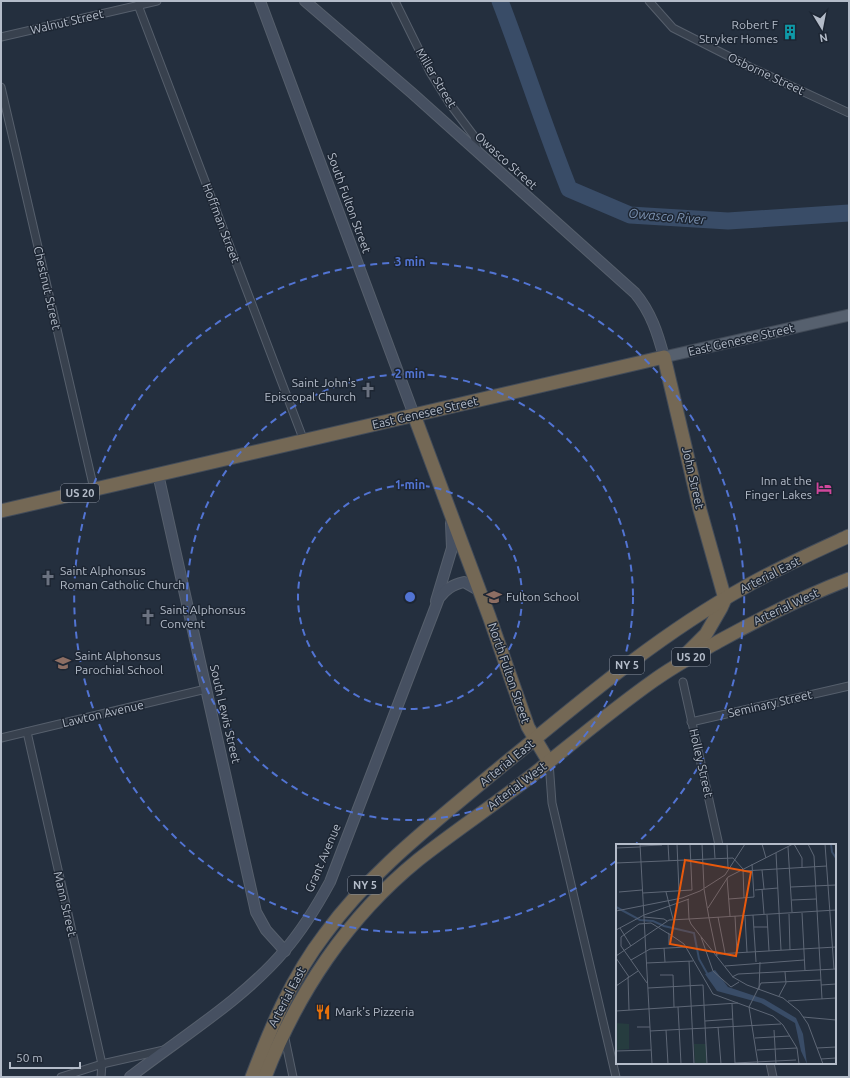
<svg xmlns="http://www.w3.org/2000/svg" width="850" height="1078" viewBox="0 0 850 1078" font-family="Ubuntu,sans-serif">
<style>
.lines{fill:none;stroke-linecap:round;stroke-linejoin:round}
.river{stroke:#394c67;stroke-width:17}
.street-casing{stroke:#565f6c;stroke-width:9}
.secondary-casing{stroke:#565f6c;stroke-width:12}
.primary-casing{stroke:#414a57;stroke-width:13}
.highway-casing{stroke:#434c59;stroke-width:15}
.street{stroke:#38414e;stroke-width:7}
.secondary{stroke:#465061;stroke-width:10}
.primary{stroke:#56606e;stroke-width:11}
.highway{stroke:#746855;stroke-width:13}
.ring{fill:none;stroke:#5274d3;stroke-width:2;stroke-dasharray:7 5}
.labels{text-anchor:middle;stroke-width:3;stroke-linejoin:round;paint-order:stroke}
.shield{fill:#1d2633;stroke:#878f9c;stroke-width:1}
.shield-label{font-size:11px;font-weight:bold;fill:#b4bcc9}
.street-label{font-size:12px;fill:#b4bcc9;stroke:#1d2633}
.poi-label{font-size:12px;fill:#b4bcc9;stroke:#1d2633;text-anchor:start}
.water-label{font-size:13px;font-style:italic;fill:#7c92b1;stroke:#1d2633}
.inset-river{fill:none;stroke:#394c67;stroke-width:2}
.inset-road{fill:none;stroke:#5e6776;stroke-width:1}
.view{fill:#e8590c;fill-opacity:0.15;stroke:#e8590c;stroke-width:2}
.inset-edge{fill:none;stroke:#b4bcc9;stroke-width:2}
.centre{fill:#5274d3;stroke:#1d2633;stroke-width:2}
.ring-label{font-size:12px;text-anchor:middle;font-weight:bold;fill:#5274d3;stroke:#1d2633;stroke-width:3;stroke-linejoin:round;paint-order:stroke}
</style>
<rect width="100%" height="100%" fill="#242f3e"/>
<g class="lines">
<!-- river -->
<path class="river" d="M500,1C524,63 544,127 569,189L630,215L728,221L849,213"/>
<defs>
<g id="street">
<path d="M395,1L430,72L450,104L474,136L478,153"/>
<path d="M649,1L673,28L750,67L849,113"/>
<path d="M138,5L304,441"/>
<path d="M1,37L157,1"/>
<path d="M1,87L94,489"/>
<path d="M683,682L719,845"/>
<path d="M691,722L849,686"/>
<path d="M27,732L102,1064L101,1077"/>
<path d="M1,738L206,689"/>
<path d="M549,762L552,803L616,1077"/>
<path d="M284,1034L293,1077"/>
<path d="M770,1063L773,1077"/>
<path d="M61,1077L102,1064L164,1050"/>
</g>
<g id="secondary">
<path d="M260,1L414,415"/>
<path d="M305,1L412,93L635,293C651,312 658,334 664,357"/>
<path d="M158,474L256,912L266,930L285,951"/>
<path d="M436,601L452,548L451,523"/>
<path d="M130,1077C180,1038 244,999 285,950C303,929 317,906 330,882L439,598C446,589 452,585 464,582L480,591"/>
</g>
<path id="primary" d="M664,357L849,315"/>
<g id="highway">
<path d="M414,415L489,616L528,727L549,762"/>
<path d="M1,511L664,357L700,510L725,599"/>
<path d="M683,657L706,634L721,608L725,599"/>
<path d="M252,1077C271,1027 292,977 325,934C371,871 433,824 492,774C573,708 653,638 745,587C778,568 814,552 849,536"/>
<path d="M265,1077C297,993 348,917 418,860C456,830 497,803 535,773C574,742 612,710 653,681C675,665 698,653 721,640C763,617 804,596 849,579"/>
</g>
</defs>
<!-- street casing -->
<use href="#street" class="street-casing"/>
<!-- secondary casing -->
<use href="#secondary" class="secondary-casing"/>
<!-- primary casing -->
<use href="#primary" class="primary-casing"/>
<!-- highway casing -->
<use href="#highway" class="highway-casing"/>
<!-- street -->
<use href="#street" class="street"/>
<!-- secondary -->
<use href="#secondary" class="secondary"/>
<!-- primary -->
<use href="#primary" class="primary"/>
<!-- highway -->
<use href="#highway" class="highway"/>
</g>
<!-- distance rings -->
<g class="ring">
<circle cx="410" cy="597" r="112"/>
<circle cx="410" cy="597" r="223"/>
<path d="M616 861A335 335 0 1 1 636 844"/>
</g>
<!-- icons -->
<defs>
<symbol id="building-bare" viewBox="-9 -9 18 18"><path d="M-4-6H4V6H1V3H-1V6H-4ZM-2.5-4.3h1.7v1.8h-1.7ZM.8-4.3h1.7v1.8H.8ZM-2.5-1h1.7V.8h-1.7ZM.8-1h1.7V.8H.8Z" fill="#0f9aa8" stroke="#1d2633" stroke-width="2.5" paint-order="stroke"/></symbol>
<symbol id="church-bare" viewBox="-9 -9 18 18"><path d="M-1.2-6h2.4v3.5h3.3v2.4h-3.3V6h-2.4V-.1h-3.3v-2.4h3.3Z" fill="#6b7280" stroke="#1d2633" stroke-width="2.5" paint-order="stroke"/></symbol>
<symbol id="hotel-bare" viewBox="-9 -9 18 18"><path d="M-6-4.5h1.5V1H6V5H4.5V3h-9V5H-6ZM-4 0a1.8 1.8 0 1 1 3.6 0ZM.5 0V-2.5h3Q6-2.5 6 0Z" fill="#d1479c" stroke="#1d2633" stroke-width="2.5" paint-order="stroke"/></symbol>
<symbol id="school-bare" viewBox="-9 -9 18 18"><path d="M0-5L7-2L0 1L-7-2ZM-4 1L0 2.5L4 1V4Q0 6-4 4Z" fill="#8d6e63" stroke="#1d2633" stroke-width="2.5" paint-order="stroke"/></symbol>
<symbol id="restaurant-bare" viewBox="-9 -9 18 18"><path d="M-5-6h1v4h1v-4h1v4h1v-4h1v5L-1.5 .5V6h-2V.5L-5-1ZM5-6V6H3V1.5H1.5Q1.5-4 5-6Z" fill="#e8710a" stroke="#1d2633" stroke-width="2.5" paint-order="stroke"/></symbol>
</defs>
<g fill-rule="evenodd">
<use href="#building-bare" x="779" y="21" width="22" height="22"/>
<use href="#church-bare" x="357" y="379" width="22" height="22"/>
<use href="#hotel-bare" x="813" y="477" width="22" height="22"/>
<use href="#church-bare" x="37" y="567" width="22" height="22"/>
<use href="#school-bare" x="483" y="586" width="22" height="22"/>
<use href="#church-bare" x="137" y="606" width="22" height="22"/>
<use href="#school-bare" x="52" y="652" width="22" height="22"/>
<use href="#restaurant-bare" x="312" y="1001" width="22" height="22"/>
</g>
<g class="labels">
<!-- shield labels -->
<g class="shield">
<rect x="61" y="484" width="38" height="18" rx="3"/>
<rect x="672" y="648" width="38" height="18" rx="3"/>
<rect x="610" y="656" width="34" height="18" rx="3"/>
<rect x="348" y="876" width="34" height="18" rx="3"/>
</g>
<g class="shield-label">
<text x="80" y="497">US 20</text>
<text x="691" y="661">US 20</text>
<text x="627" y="669">NY 5</text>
<text x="365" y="889">NY 5</text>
</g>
<!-- street labels -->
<g class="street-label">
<text transform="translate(67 22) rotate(-13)" y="4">Walnut Street</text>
<text transform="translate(766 74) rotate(25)" y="4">Osborne Street</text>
<text transform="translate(436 78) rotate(59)" y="4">Miller Street</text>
<text transform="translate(506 161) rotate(42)" y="4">Owasco Street</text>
<text transform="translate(349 203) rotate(70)" y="4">South Fulton Street</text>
<text transform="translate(221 223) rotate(69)" y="4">Hoffman Street</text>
<text transform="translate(47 288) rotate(77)" y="4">Chestnut Street</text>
<text transform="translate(741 340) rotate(-13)" y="4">East Genesee Street</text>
<text transform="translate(425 413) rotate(-13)" y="4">East Genesee Street</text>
<text transform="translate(693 478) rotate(77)" y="4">John Street</text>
<text transform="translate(770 575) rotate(-27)" y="4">Arterial East</text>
<text transform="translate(786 607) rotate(-25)" y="4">Arterial West</text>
<text transform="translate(509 673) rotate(71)" y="4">North Fulton Street</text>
<text transform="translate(770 704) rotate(-13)" y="4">Seminary Street</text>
<text transform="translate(103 714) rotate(-13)" y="4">Lawton Avenue</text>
<text transform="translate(225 714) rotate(77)" y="4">South Lewis Street</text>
<text transform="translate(507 763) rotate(-39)" y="4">Arterial East</text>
<text transform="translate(701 763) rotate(77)" y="4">Holley Street</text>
<text transform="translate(517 786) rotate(-37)" y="4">Arterial West</text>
<text transform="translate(323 858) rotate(-67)" y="4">Grant Avenue</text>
<text transform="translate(65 904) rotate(77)" y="4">Mann Street</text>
<text transform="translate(287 997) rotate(-62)" y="4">Arterial East</text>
</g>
<!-- poi labels -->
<g class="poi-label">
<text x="778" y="29" text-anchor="end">Robert F<tspan x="778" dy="14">Stryker Homes</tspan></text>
<text x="356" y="387" text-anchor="end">Saint John's<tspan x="356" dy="14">Episcopal Church</tspan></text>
<text x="812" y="485" text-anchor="end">Inn at the<tspan x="812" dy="14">Finger Lakes</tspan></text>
<text x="60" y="575">Saint Alphonsus<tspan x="60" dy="14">Roman Catholic Church</tspan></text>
<text x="506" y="601">Fulton School</text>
<text x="160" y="614">Saint Alphonsus<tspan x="160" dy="14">Convent</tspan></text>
<text x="75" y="660">Saint Alphonsus<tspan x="75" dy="14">Parochial School</tspan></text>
<text x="335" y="1016">Mark's Pizzeria</text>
</g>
<!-- water labels -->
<g class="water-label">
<text transform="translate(667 216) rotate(5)" y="5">Owasco River</text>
</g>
</g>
<!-- overview -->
<g transform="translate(616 844)">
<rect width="220" height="220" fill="#242f3e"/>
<path d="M0,179L13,180V205L0,206ZM78,200H90L91,220H79Z" fill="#263c3f"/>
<path d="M99,126L112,143L148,155L180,174L187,190L191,220L185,207L179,179L145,159L101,147L89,130Z" fill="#394c67"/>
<path class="inset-river" d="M215,0L216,8L220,14M0,63L24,76L37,77L48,82L78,89L83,115L92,131"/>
<path class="inset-road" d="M24,0L36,220M52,0L53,17M61,0L63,47M74,0L76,46M86,0L88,44M98,0L99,14M111,0L112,24M146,0L150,14M178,0L186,14V24M192,0L198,12L206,155M209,0L218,125M24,2L46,1M172,3L176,68M0,4L24,3M160,9L165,106M0,19L117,14L127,25L128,54M146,26L148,45M127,27L211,22M111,34L114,72M175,43L220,41M88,45L93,74M146,45L148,70M139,46L162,44M3,48L26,46M50,48L57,75M27,49L76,46M72,55L73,75L220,66M113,55L138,53L136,20M176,56L200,55M92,64L112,33L177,0M0,67L66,54L84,47L109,31L129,0M186,69L189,127M173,70L174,106M137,71L140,118M151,71L153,107M119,72L121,109M129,72L131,108M28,73L48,75L51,77M102,73L109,109M93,74L101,112M138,83H152M4,84L15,102M0,86L28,71L73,55M52,89L68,100L97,150L157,172L167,181L181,204L183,220M85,93L97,127L115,143L123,138M48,104L49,118M101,110L220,103M0,112L53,76L73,75L75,80L117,133L131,141L167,154L183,167L192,180L207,220M0,114L13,133M15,116L34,105L70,103M73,117L78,220M30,119L77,117M109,122L188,116M44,131H57L58,163M12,133L13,166M116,133L122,130L220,125M31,139L5,102V93L23,80L35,79L53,90V101M145,139L205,136M87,141L91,220M205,141L220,140M0,142L22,127M32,144L87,141M143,146L144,118M163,152L170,139L169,128M172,157L220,154M116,160L119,219M62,163L65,220M0,167L122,159M187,173L220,176M89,177L117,175M21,183H34M102,183L105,220M50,186L52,220M158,186L160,220M34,187L165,180M139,194L174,192M201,204L220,203M141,206L181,204M0,207L35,206M205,215L220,214M119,219L180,216M142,220L133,163L145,139"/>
<path class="view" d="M69,16L135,28L120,112L54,100Z"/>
<rect width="220" height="220" class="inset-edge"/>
</g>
<circle cx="410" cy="597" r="6" class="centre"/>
<g class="ring-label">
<text x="410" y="266">3 min</text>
<text x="410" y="378">2 min</text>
<text x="410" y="489">1 min</text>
</g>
<!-- border -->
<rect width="850" height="1078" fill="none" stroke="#b4bcc9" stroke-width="4"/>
<!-- north arrow -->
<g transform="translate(822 28) rotate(170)" stroke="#1d2633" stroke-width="3" paint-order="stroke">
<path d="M0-3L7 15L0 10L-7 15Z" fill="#b4bcc9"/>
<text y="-6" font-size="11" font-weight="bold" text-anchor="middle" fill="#b4bcc9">N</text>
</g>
<!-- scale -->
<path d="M10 1062v6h70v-6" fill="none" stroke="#b4bcc9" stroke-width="2"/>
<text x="16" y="1062" font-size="12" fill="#b4bcc9" stroke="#1d2633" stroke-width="3" paint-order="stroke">50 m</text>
</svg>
